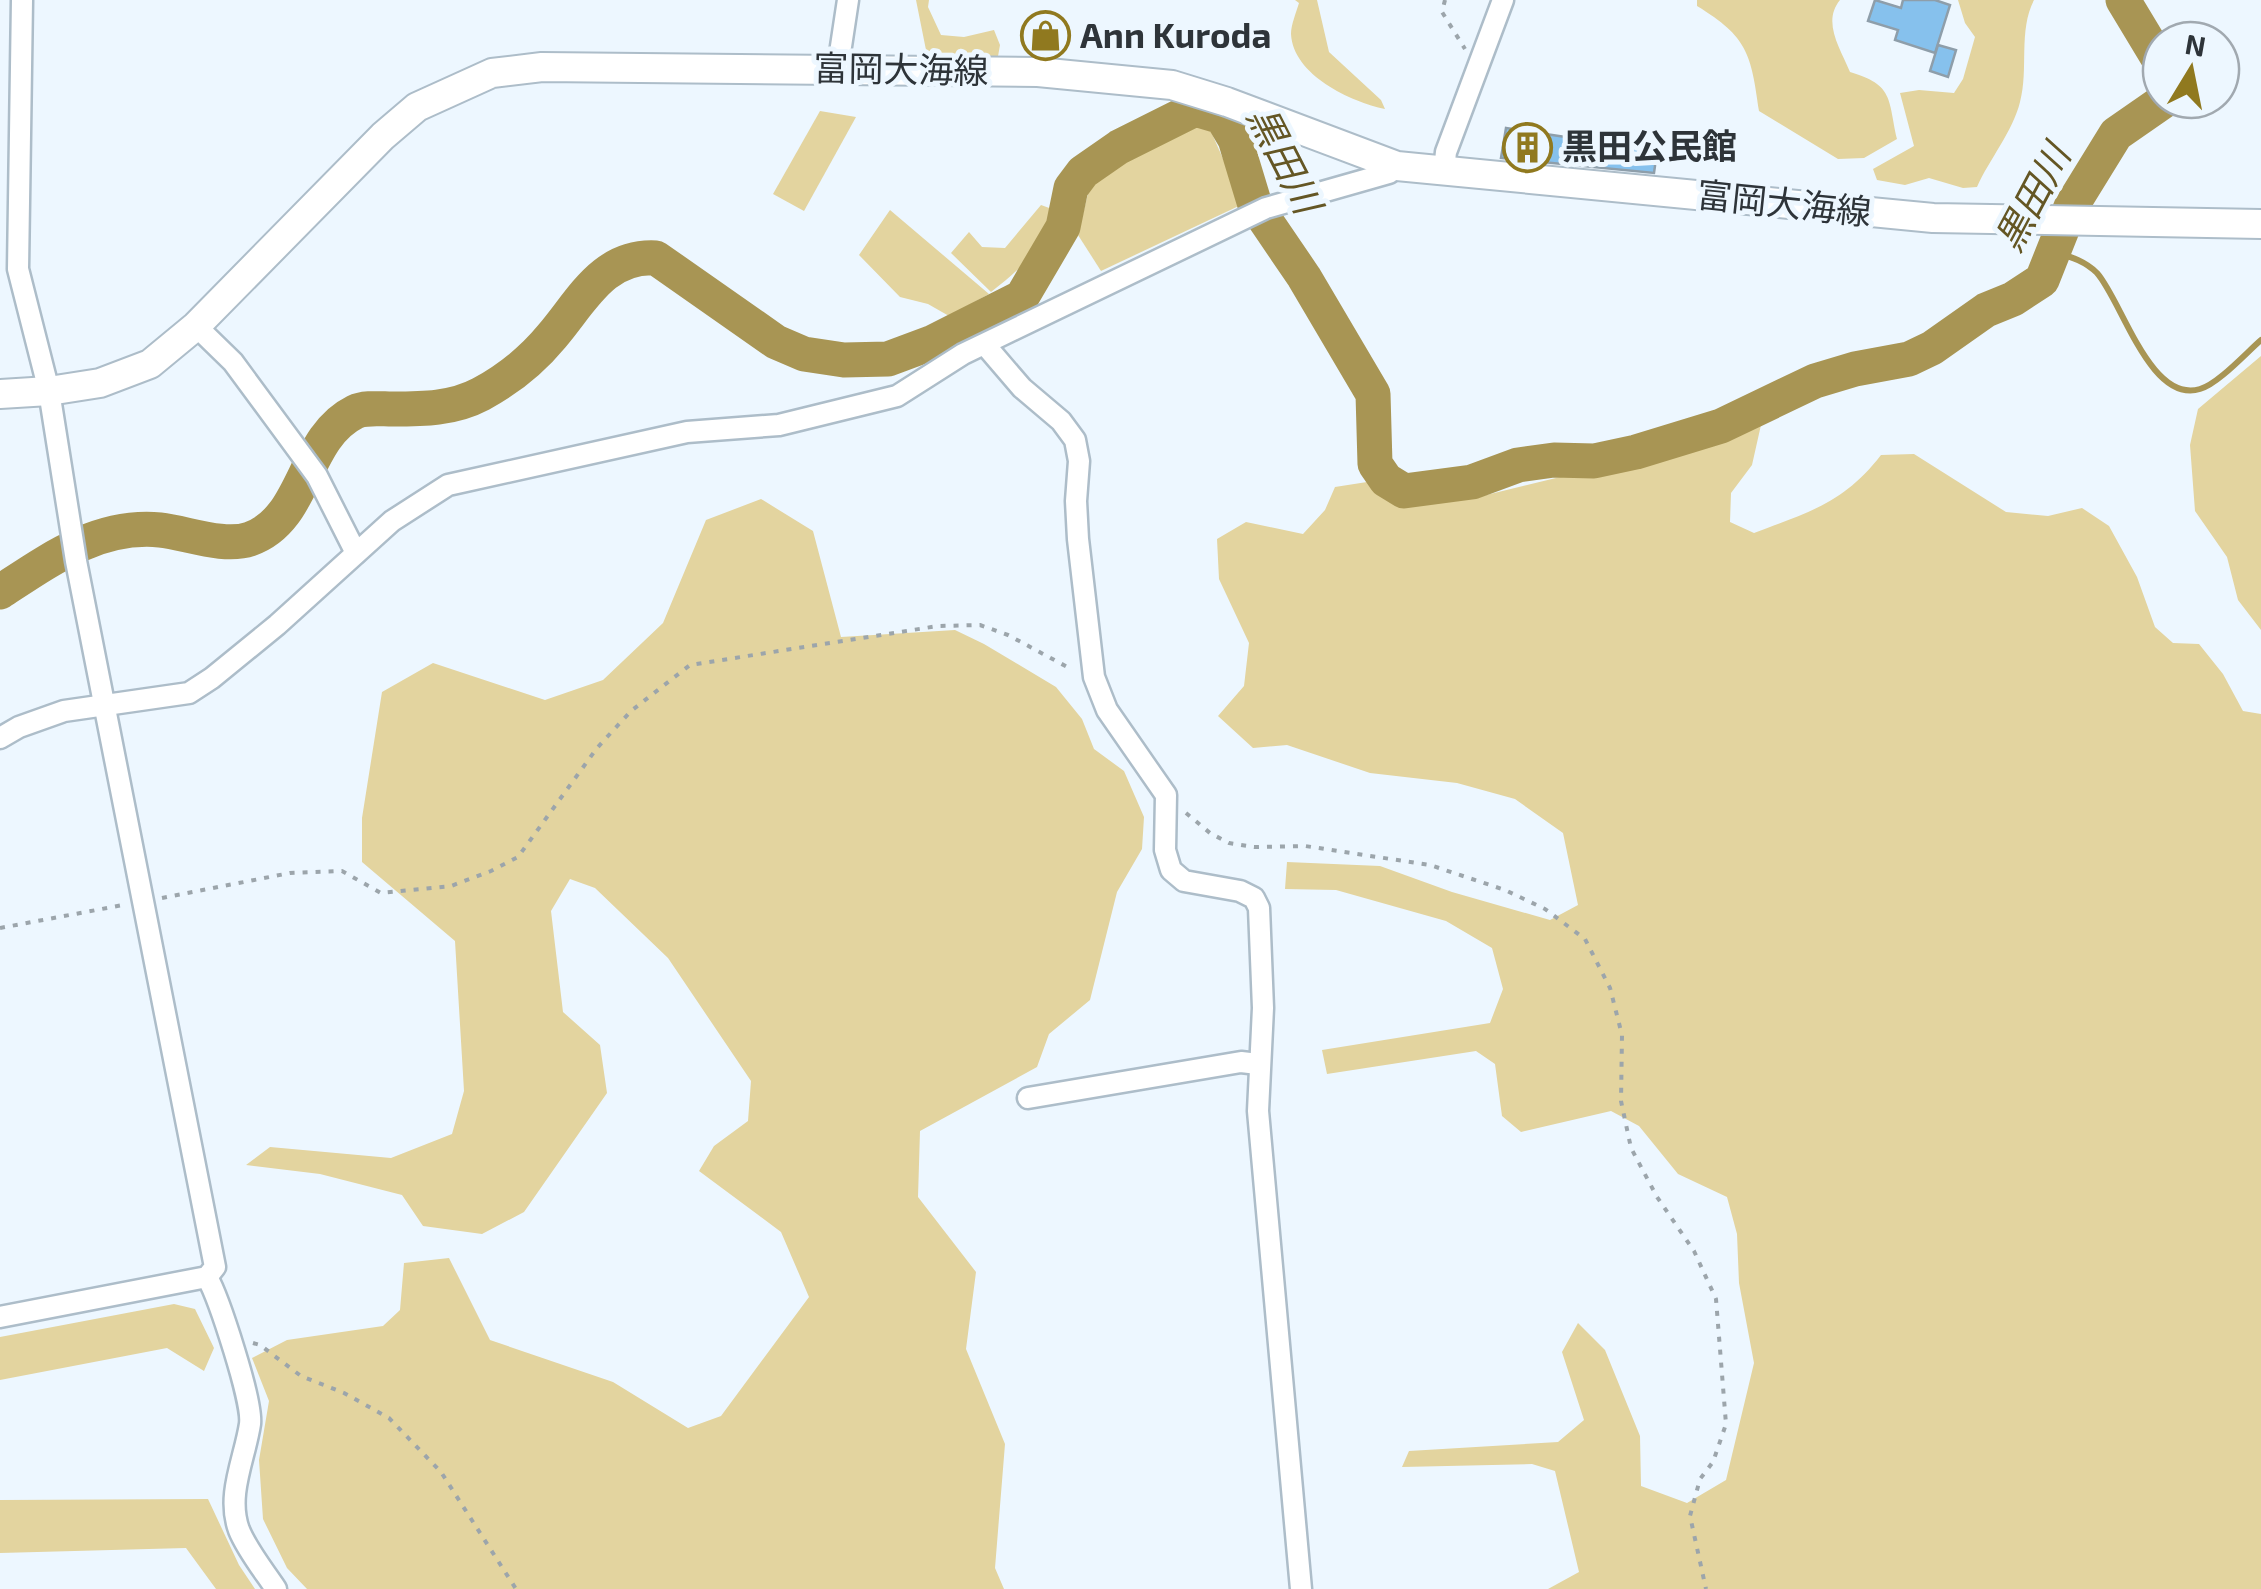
<svg xmlns="http://www.w3.org/2000/svg" width="2261" height="1589" viewBox="0 0 2261 1589" font-family="'Exo 2','Noto Sans JP',sans-serif">
<style>
.green{fill:#e3d49f}
.lines{fill:none;stroke-linecap:round;stroke-linejoin:round}
.stream{stroke:#a89554;stroke-width:6}
.river{stroke:#a89554;stroke-width:35}
.building{fill:#86c1ed;stroke:#8e9eaa;stroke-width:2.5}
.street-casing{stroke:#adbdc9;stroke-width:25}
.secondary-casing{stroke:#adbdc9;stroke-width:32}
.path{stroke:#9ca5ab;stroke-width:4;stroke-dasharray:5 8;stroke-linecap:butt}
.street{stroke:#fff;stroke-width:20}
.secondary{stroke:#fff;stroke-width:28}
.labels{text-anchor:middle;stroke-width:10;stroke-linejoin:round;paint-order:stroke}
.poi-label{font-size:35px;font-weight:bold;fill:#2e3439;stroke:#edf7ff;text-anchor:start}
.street-label{font-size:35px;fill:#2e3439;stroke:#edf7ff}
.water-label{font-size:38px;font-style:italic;fill:#645624;stroke:#edf7ff}
</style>
<rect width="100%" height="100%" fill="#edf7ff"/>
<!-- green -->
<g class="green">
<path d="M916,0H929L928,7L941,35L964,37L994,30L1000,45L997,62L928,60Z"/>
<path d="M1295,0H1317L1329,52L1381,100L1385,109C1351,102 1293,75 1291,34C1291,25 1296,13 1299,3Z"/>
<path d="M1697,0H1840C1822,22 1840,48 1850,72C1894,85 1888,99 1897,139L1864,158L1838,159L1759,111C1751,54 1748,37 1697,6Z"/>
<path d="M1958,0H2034C2018,31 2029,69 2020,102C2013,131 1989,160 1977,187L1963,188L1929,178L1905,185L1877,180L1873,169L1914,146L1900,93L1919,90L1954,93L1963,79L1975,37L1965,23Z"/>
<path d="M820,111L856,117L804,211L773,194Z"/>
<path d="M1187,124L1209,127L1243,204L1101,271L1078,235L1090,185L1111,165Z"/>
<path d="M1041,205L1052,209C1045,247 1021,269 991,292L951,253L969,232L982,247L1005,248Z"/>
<path d="M890,210L989,294L949,316L928,304L900,297L859,255Z"/>
<path d="M2261,356V630L2238,600L2227,557L2195,511L2190,445L2198,409Z"/>
<path d="M1763,416L1752,465L1731,493L1730,522L1754,533C1809,512 1844,503 1881,455L1914,454L2006,512L2048,516L2082,508L2109,526L2137,577L2155,627L2173,643L2199,644L2223,674L2243,711L2261,714V1589H1548L1579,1572L1555,1471L1532,1464L1402,1467L1409,1451L1558,1442L1584,1420L1562,1352L1578,1323L1605,1350L1640,1436L1641,1486L1687,1503L1726,1480L1754,1363L1739,1283L1737,1234L1727,1197L1678,1174L1639,1126L1611,1111L1521,1132L1502,1116L1495,1064L1476,1051L1327,1074L1322,1050L1490,1023L1503,989L1492,948L1446,921L1336,890L1285,889L1287,862L1380,866L1452,892L1550,920L1578,905L1563,833L1515,799L1457,783L1370,773L1287,745L1253,748L1218,716L1244,686L1249,643L1219,579L1217,539L1246,522L1303,534L1325,510L1335,487L1367,482L1407,502L1478,497L1700,443Z"/>
<path d="M761,499L813,531L841,637L955,630L984,644L1056,687L1082,719L1094,749L1124,771L1144,817L1142,849L1117,892L1090,1000L1049,1034L1037,1067L920,1131L918,1197L976,1272L966,1349L1005,1444L995,1568L1004,1589H307L287,1568L263,1519L259,1460L269,1401L252,1358L287,1340L383,1326L400,1310L404,1263L449,1258L490,1340L613,1382L688,1428L721,1416L809,1297L781,1232L699,1171L714,1146L748,1121L751,1081L668,958L595,888L570,879L551,911L563,1012L600,1045L607,1093L524,1212L482,1234L423,1226L402,1195L320,1174L246,1165L270,1147L391,1158L452,1134L464,1091L455,941L362,862V818L382,692L433,663L545,700L603,680L663,623L706,520Z"/>
<path d="M174,1304L195,1309L214,1348L204,1371L167,1348L0,1380V1337Z"/>
<path d="M208,1499L239,1565L255,1589H216L186,1548L0,1553V1500Z"/>
</g>
<g class="lines">
<!-- stream -->
<path class="stream" d="M2055,252C2071,257 2085,261 2097,273C2122,301 2150,404 2200,389C2218,384 2246,353 2261,340"/>
<!-- river -->
<g class="river">
<path d="M2123,0L2161,63"/>
<path d="M0,592C49,560 98,524 160,530C187,533 224,548 250,539C307,519 302,438 355,412C365,407 381,409 392,409C423,409 453,409 481,394C507,380 533,359 552,336C582,301 603,255 656,258L776,342L804,354L844,360L888,359L931,343L1022,297L1063,227L1071,188L1083,172L1119,147L1195,109L1222,117L1235,139L1255,205L1304,277L1373,394L1375,464L1386,480L1404,491L1472,482L1518,465L1554,460L1594,461L1636,452L1721,426L1815,381L1855,369L1909,359L1932,348L1986,310L2013,299L2042,280L2071,207L2116,134L2165,100"/>
</g>
</g>
<!-- building -->
<g class="building">
<path d="M1875,0L1901,8L1903,0H1935L1950,5L1935,53L1895,40L1898,30L1868,21Z"/>
<path d="M1028,22L1065,27L1062,49L1025,45Z"/>
<path d="M1938,45L1956,50L1948,77L1930,71Z"/>
<path d="M1506,128L1579,139V134L1658,145L1654,173L1501,158Z"/>
</g>
<g class="lines">
<defs>
<g id="street">
<path d="M830,70L840,53L848,0"/>
<path d="M1444,170L1446,152L1503,0"/>
<path d="M196,326L233,362L317,476L356,553"/>
<path d="M986,346L1022,388L1061,421L1075,440L1079,461L1076,501L1078,539L1094,677L1107,710L1166,795L1165,850L1171,870L1184,881L1240,891L1254,898L1259,908L1263,1008L1258,1111L1301,1589"/>
<path d="M0,738L19,727L64,711L189,693L212,678L277,625L392,521L448,485L687,432L779,425L897,396L963,354L1266,208L1389,173L1397,166"/>
<path d="M1028,1098L1241,1062L1258,1064"/>
<path d="M207,1277C219,1298 253,1402 250,1424C245,1458 226,1495 239,1530C247,1550 264,1571 276,1589"/>
<path d="M0,1317L207,1277L215,1267L76,561L49,391L18,269L22,0"/>
</g>
<path id="secondary" d="M0,394L49,391L100,383L150,364L196,326L383,136L417,107L492,73L542,67L1038,72L1172,85L1227,102L1397,166L1933,218L2261,224"/>
</defs>
<!-- street casing -->
<use href="#street" class="street-casing"/>
<!-- secondary casing -->
<use href="#secondary" class="secondary-casing"/>
<!-- path -->
<g class="path">
<path d="M1445,0L1442,12L1465,49"/>
<path d="M1186,813L1210,833L1229,843L1254,847L1305,846L1430,865L1505,890L1545,909L1585,939L1610,988L1622,1035L1621,1101L1631,1148L1657,1197L1694,1251L1716,1299L1726,1424L1713,1462L1700,1479L1690,1516L1706,1589"/>
<path d="M162,898L290,873L342,871L381,893L451,886L491,871L518,857L597,748L631,711L690,665L938,626L980,625L1008,635L1071,669"/>
<path d="M0,928L123,905"/>
<path d="M253,1343L260,1345L301,1376L344,1393L389,1418L441,1472L516,1589"/>
</g>
<!-- street -->
<use href="#street" class="street"/>
<!-- secondary -->
<use href="#secondary" class="secondary"/>
</g>
<!-- icons -->
<defs>
<symbol id="shop-ring" viewBox="-11 -11 22 22"><circle r="9.5" fill="#edf7ff" stroke="#90791f" stroke-width="1.5"/><path d="M-5-2.5h2.3a2.7 3.5 0 0 1 5.4 0H5L5.5 6h-11ZM-1.5-2.5h3a1.5 2.3 0 0 0-3 0Z" fill="#90791f"/></symbol>
<symbol id="building-ring" viewBox="-11 -11 22 22"><circle r="9.5" fill="#edf7ff" stroke="#90791f" stroke-width="1.5"/><path d="M-4-6H4V6H1V3H-1V6H-4ZM-2.5-4.3h1.7v1.8h-1.7ZM.8-4.3h1.7v1.8H.8ZM-2.5-1h1.7V.8h-1.7ZM.8-1h1.7V.8H.8Z" fill="#90791f"/></symbol>
</defs>
<g fill-rule="evenodd">
<use href="#shop-ring" x="1018" y="8" width="55" height="55"/>
<use href="#building-ring" x="1500" y="120" width="55" height="55"/>
</g>
<g class="labels">
<!-- poi labels -->
<g class="poi-label">
<text x="1080" y="48">Ann Kuroda</text>
<text x="1562" y="159">黒田公民館</text>
</g>
<!-- street labels -->
<g class="street-label">
<text transform="translate(901 70) rotate(1)" y="12">富岡大海線</text>
<text transform="translate(1784 204) rotate(6)" y="12">富岡大海線</text>
</g>
<!-- water labels -->
<g class="water-label">
<text transform="translate(1284 160) rotate(63)" y="13">黒田川</text>
<text transform="translate(2033 198) rotate(-62)" y="13">黒田川</text>
</g>
</g>
<!-- north arrow -->
<g transform="translate(2191 70) rotate(10)"><circle r="48" fill="#edf7ff" stroke="#a1a9b0" stroke-width="2.5"/>
<path d="M0-8L18 38L0 25L-18 38Z" fill="#90791f"/>
<text y="-15" font-size="28" font-weight="bold" text-anchor="middle" fill="#2e3439">N</text>
</g>
</svg>
